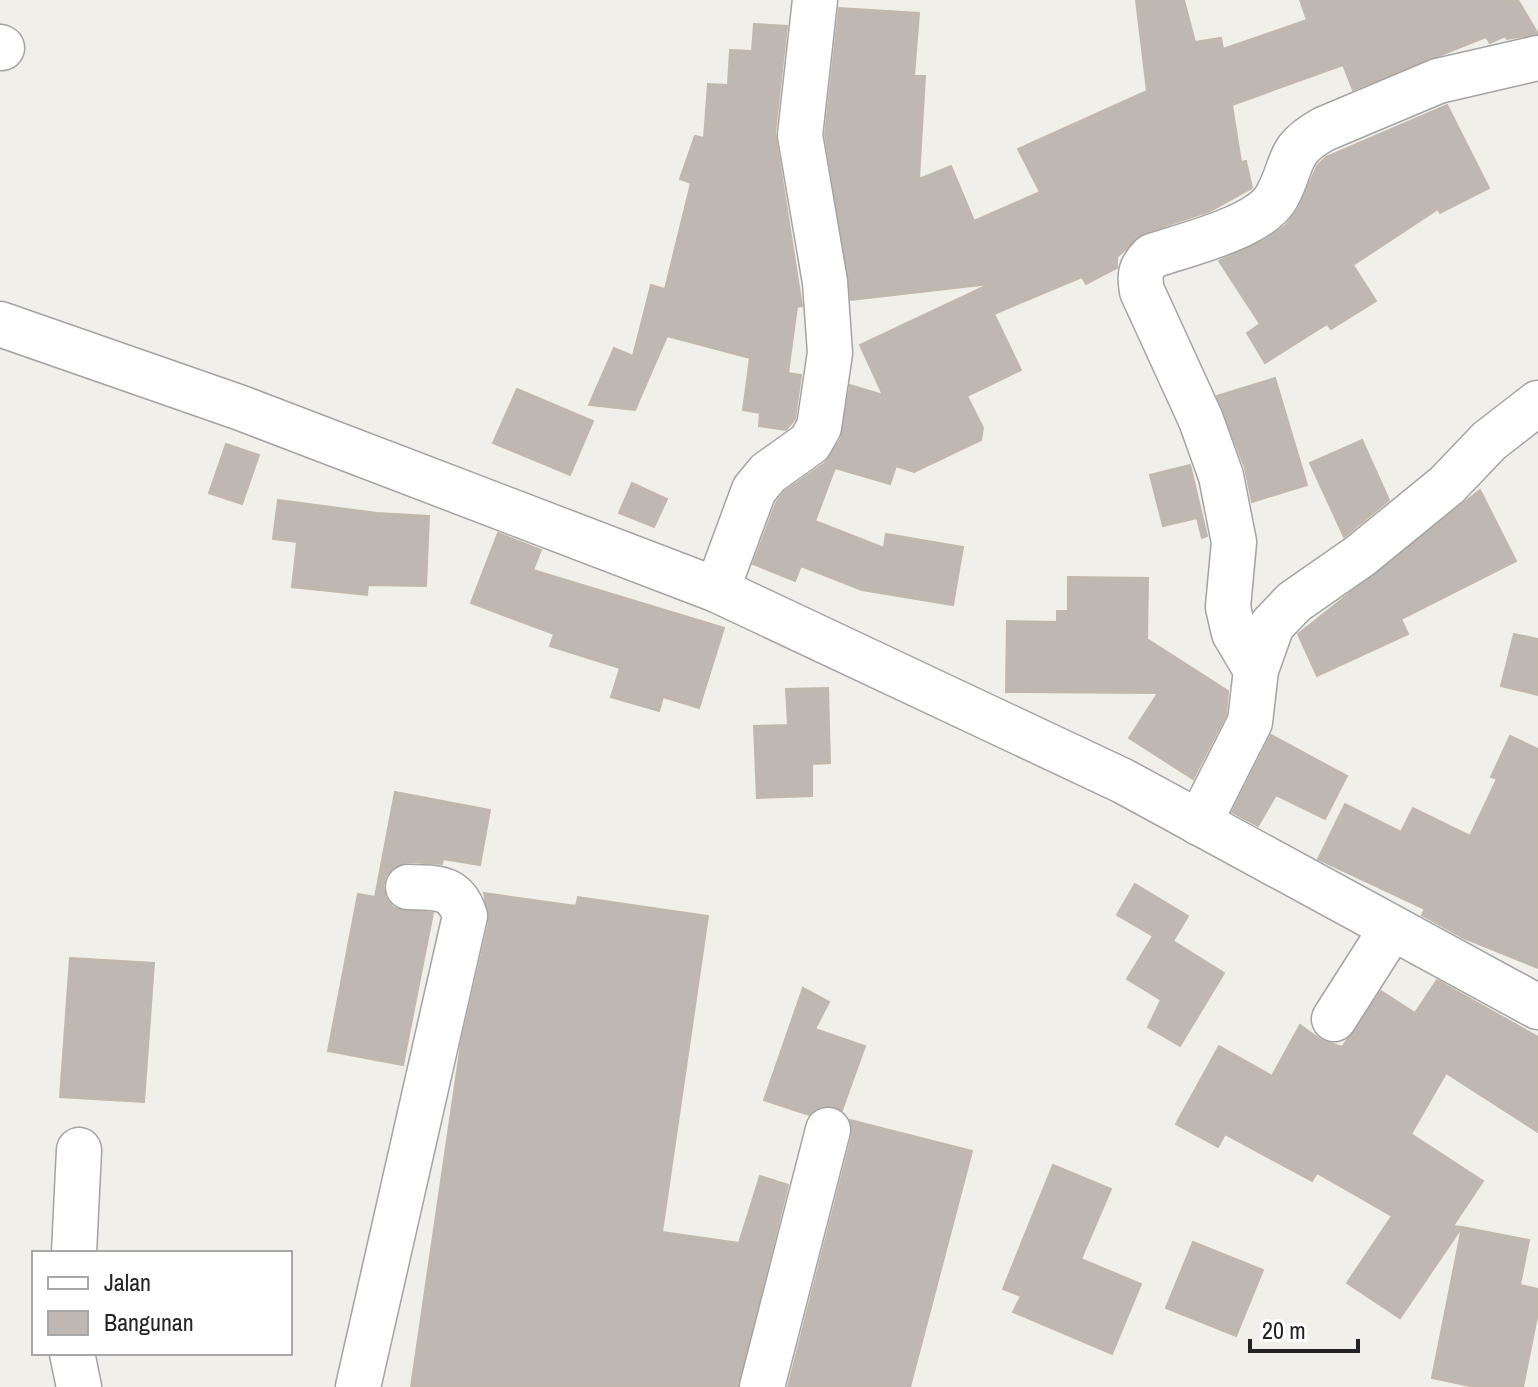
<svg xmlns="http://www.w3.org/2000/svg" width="1538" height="1387" viewBox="0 0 1538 1387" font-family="'Archivo Narrow',sans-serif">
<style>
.building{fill:#bfb8b2;stroke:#c2b7ac;stroke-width:2}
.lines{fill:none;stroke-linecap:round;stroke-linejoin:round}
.minor-casing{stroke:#a3a3a3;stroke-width:47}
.minor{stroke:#fff;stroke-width:44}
</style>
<rect width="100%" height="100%" fill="#f1efe9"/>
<!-- building -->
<g class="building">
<path d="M1136,0H1184L1195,42L1221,38L1223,49L1307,20L1300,0H1518L1538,34L1507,39L1505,36L1490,43L1486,37L1353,90L1343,65L1232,105L1241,162L1246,161L1252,188L1210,211L1144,233L1117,257V268L1086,284L1082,277L994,314L1021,370L967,396L983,428L981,440L914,472L896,466L890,484L835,468L815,521L884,548L886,534L963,547L953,605L862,590L801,566L795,581L753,564L776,503L785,491L825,463L841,439L850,385L883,395L860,345L990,284L851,300L825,134L839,8L919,13L914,76H925L919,179L951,166L974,221L1040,192L1018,149L1147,91Z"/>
<path d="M754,24L787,26L775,133L802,306L797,307L788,373L801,375L795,419L786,430L759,426L760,413L743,410L750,358L667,336L635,410L589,405L614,348L633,356L651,285L665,289L691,183L680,179L695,136L704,138L708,84L728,85L730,50L752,51Z"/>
<path d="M1447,105L1489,188L1440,213L1438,209L1353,265L1376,301L1331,329L1327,324L1265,363L1247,333L1260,324L1219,261L1265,240L1286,225L1298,209L1317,166L1326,157Z"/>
<path d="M1275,378L1307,485L1252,502L1245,468L1217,396Z"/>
<path d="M517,389L593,421L570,475L493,443Z"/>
<path d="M1362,440L1389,500L1344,537L1310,463Z"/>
<path d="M226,444L259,455L242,504L209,493Z"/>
<path d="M1190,465L1207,536L1202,538L1197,518L1163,526L1150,475Z"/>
<path d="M632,483L667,499L654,527L619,513Z"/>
<path d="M1480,490L1516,561L1401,619L1408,634L1317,676L1298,634Z"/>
<path d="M278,500L377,513L429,516L426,586L368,585L367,595L292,587L297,542L273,539Z"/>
<path d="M498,533L541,550L533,570L724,628L699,708L663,697L659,711L611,697L620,668L550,646L554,634L471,603Z"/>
<path d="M1068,577L1148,578L1147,639L1228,691L1226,715L1193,779L1129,738L1158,693L1006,692L1007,621L1057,622V611H1068Z"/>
<path d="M1514,634L1538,639V695L1501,686Z"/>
<path d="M828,688L830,763L812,764V796L757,798L754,726L788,725L786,689Z"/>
<path d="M1271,735L1347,776L1325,819L1276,795L1258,826L1232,812Z"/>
<path d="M1510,736L1538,749V968L1464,938L1422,915L1425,909L1318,859L1345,804L1401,832L1413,808L1470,836L1497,779L1491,777Z"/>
<path d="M395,792L490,810L480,865L443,859L442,864L409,862L395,866L386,875L383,886L386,898L394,908L433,913L403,1065L328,1051L358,894L375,897Z"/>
<path d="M1135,884L1188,916L1173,941L1224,973L1180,1046L1148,1027L1161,1000L1127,979L1153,936L1117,915Z"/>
<path d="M484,893L576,906L578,897L708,916L662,1232L739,1243L760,1176L788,1185L738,1387H411L461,1044L489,922Z"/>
<path d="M70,958L154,963L144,1102L60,1097Z"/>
<path d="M1437,980L1538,1037V1132L1446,1073L1411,1134L1483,1181L1453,1226L1462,1227L1400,1318L1347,1283L1392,1216L1317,1173L1312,1181L1225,1134L1218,1147L1176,1124L1219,1046L1272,1076L1300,1025L1321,1040L1342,1047L1381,991L1415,1013Z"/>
<path d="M803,988L829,1002L815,1029L865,1046L842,1110L822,1106L809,1115L764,1100Z"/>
<path d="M850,1120L972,1151L910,1387H788L852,1136Z"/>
<path d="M1053,1165L1111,1189L1081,1259L1141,1284L1112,1354L1013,1312L1021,1296L1003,1289Z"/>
<path d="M1462,1227L1529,1240L1520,1285L1538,1289V1312L1523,1387H1475L1432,1378Z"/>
<path d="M1193,1242L1263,1270L1236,1336L1166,1308Z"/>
</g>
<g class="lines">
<defs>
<g id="minor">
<path d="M0,47L2,48"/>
<path d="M0,324L241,408L717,590L1123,781L1538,1007"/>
<path d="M717,590L754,490L768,473L810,443L819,427L830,353L825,282L800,135L815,0"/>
<path d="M1256,670L1234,633L1228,607L1234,542L1221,476L1201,420L1142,291C1139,275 1140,268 1152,256C1184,245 1258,228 1276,198C1295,165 1284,151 1324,129L1438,81L1538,58"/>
<path d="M1199,823L1250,722L1256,670L1272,625L1294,602L1360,556L1447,485L1489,441L1538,403"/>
<path d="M1334,1019L1392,928"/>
<path d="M74,1253L79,1150"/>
<path d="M72,1353L79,1387"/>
<path d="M358,1387L465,916C455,885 437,888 408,887"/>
<path d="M762,1387L828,1130"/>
</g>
</defs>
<!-- minor casing -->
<use href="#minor" class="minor-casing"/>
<!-- minor -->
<use href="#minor" class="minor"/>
</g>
<!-- legend -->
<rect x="32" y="1251" width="260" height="104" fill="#ffffff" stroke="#a7a7a7" stroke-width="2"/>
<rect x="48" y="1277" width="40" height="12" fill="#ffffff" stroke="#a7a7a7" stroke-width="2"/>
<text x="104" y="1291" font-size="24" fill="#222222">Jalan</text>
<rect x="48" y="1311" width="40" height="24" fill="#bfb8b2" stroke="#a7a7a7" stroke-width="2"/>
<text x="104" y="1331" font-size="24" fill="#222222">Bangunan</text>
<!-- scale -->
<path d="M1250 1339v12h108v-12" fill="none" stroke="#222222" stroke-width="4"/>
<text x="1262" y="1339" font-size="24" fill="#222222" stroke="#ffffff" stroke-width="6" paint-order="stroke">20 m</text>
</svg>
